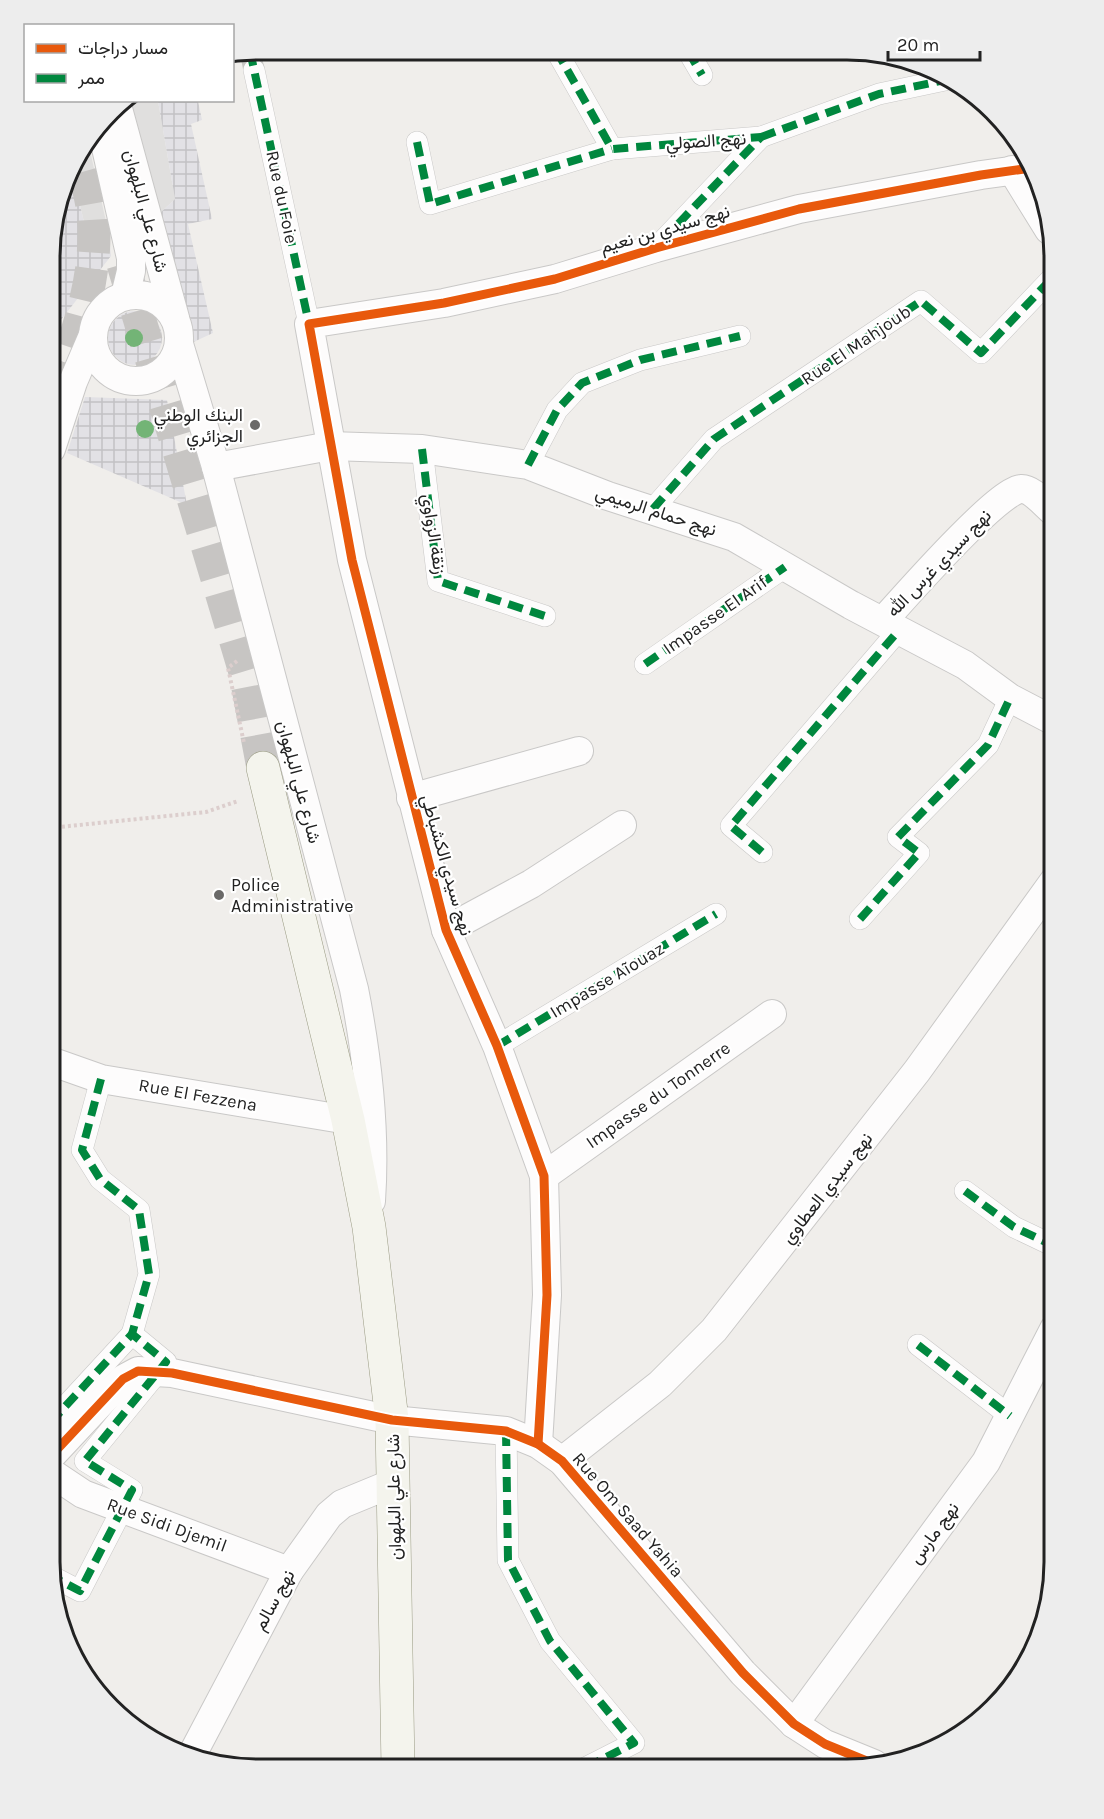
<svg xmlns="http://www.w3.org/2000/svg" width="1104" height="1819" viewBox="0 0 1104 1819" font-family="Karla,Vazirmatn,sans-serif">
<style>
.parking{fill:#e0dfde}
.plaza{fill:url(#plaza-grid)}
.lines{fill:none;stroke-linecap:round;stroke-linejoin:round}
.pedestrian-tunnel{stroke:#c7c5c3;stroke-width:21;stroke-dasharray:21 10;stroke-linecap:butt}
.secondary-tunnel{stroke:#c7c5c3;stroke-width:33;stroke-dasharray:33 16;stroke-linecap:butt}
.pedestrian-casing{stroke:#c9c8c7;stroke-width:22}
.minor-casing{stroke:#c9c8c7;stroke-width:30}
.secondary-casing{stroke:#999a82;stroke-width:34}
.path{stroke:#dccecd;stroke-width:4;stroke-dasharray:3 3;stroke-linecap:butt}
.pedestrian{stroke:#fdfcfc;stroke-width:21}
.minor{stroke:#fdfcfc;stroke-width:28}
.secondary{stroke:#f4f4ed;stroke-width:33}
.quiet{stroke:#00873e;stroke-width:8;stroke-dasharray:15 8;stroke-linecap:butt}
.cycleway-casing{stroke:#fff;stroke-width:13}
.cycleway{stroke:#e8590c;stroke-width:9}
.tree{fill:#73b476}
.poi-dot{fill:#6a6968;stroke:#fff;stroke-width:2}
.labels{text-anchor:middle;stroke-width:4.5;stroke-linejoin:round;paint-order:stroke}
.street-label{font-size:18px;fill:#222;stroke:#fff}
.poi-label{font-size:18px;fill:#222;stroke:#fff;text-anchor:end}
.rim{fill:none;stroke:#222;stroke-width:3}
</style>
<defs>
<pattern id="plaza-grid" width="8" height="8" patternUnits="userSpaceOnUse" patternTransform="scale(1.5)"><rect width="8" height="8" fill="#e2e1e5"/><path d="M0 4h8M4 0v8" fill="none" stroke="#c2c1c4"/></pattern>
</defs>
<rect width="100%" height="100%" fill="#f0eeeb"/>
<!-- parking -->
<g class="parking">
<path d="M129,101H158L175,199L159,214Z"/>
<path d="M88,142L108,230L87,235L71,167Z"/>
</g>
<!-- plaza -->
<g class="plaza">
<path d="M158,101H198L202,120L191,124L212,219L188,224L213,333L187,345L159,214L175,199Z"/>
<path d="M71,167L87,235L108,230L111,256L53,330L51,284L55,282L51,265V230Z"/>
<circle cx="135" cy="338" r="27"/>
<path d="M85,397L167,400L187,505L67,453Z"/>
</g>
<g class="lines">
<!-- pedestrian-tunnel -->
<path class="pedestrian-tunnel" d="M250,51L254,70"/>
<!-- secondary-tunnel -->
<g class="secondary-tunnel">
<path d="M123,264L245,672L263,768"/>
<path d="M55,394C77,335 99,277 93,213C91,194 84,173 79,154"/>
</g>
<defs>
<g id="pedestrian">
<path d="M556,50L612,149L761,137L656,248"/>
<path d="M688,51L702,75"/>
<path d="M254,70L309,324"/>
<path d="M761,137L879,94L945,80"/>
<path d="M417,142L430,204L612,149"/>
<path d="M422,449L438,581L545,616"/>
<path d="M528,465L557,410L582,383L640,360L740,336"/>
<path d="M653,509L714,439L921,301L981,353L1054,276"/>
<path d="M645,664L785,567"/>
<path d="M762,852L731,826L899,630"/>
<path d="M860,919L919,853L898,837L988,745L1010,698"/>
<path d="M497,1046L716,914"/>
<path d="M101,1079L82,1150L100,1179L139,1210L149,1274L132,1334"/>
<path d="M965,1191L1014,1227L1054,1246"/>
<path d="M918,1345L1010,1416"/>
<path d="M50,1423L132,1334L166,1362L85,1461L132,1490L80,1591L53,1577"/>
<path d="M506,1431L508,1560L550,1641L634,1743L583,1769"/>
</g>
<g id="minor">
<path d="M117,105L175,318"/>
<path d="M101,126L131,258V271L125,296"/>
<path d="M1012,170L1049,230"/>
<circle cx="136" cy="338" r="43"/>
<path d="M179,344L216,467L354,989C368,1060 376,1129 371,1201"/>
<path d="M51,449L73,382L93,335"/>
<path d="M216,467L330,446L422,449L528,465L608,496L734,537L851,605L965,665L1010,698L1054,721"/>
<path d="M883,621C902,600 999,489 1021,489C1032,488 1046,506 1054,512"/>
<path d="M411,798L579,751"/>
<path d="M446,930L531,884L622,825"/>
<path d="M50,1061L101,1079L348,1120"/>
<path d="M544,1176L772,1014"/>
<path d="M538,1444L547,1295L544,1176L497,1046L446,930L352,560L309,324L444,303L555,279L656,248L799,209L981,175L1031,168"/>
<path d="M50,1457L123,1379L138,1371L172,1373L392,1420L506,1431L538,1444L562,1461L743,1673L794,1724L825,1744L874,1764"/>
<path d="M562,1461L660,1384L714,1330L917,1071L1054,881"/>
<path d="M50,1472L83,1494L289,1571"/>
<path d="M794,1724L986,1462L1054,1329"/>
<path d="M193,1753L289,1571L329,1515L342,1504L393,1483"/>
</g>
<path id="secondary" d="M263,768L348,1120L369,1227L392,1420L398,1768"/>
</defs>
<!-- pedestrian casing -->
<use href="#pedestrian" class="pedestrian-casing"/>
<!-- minor casing -->
<use href="#minor" class="minor-casing"/>
<!-- secondary casing -->
<use href="#secondary" class="secondary-casing"/>
<!-- path -->
<g class="path">
<path d="M237,661L228,668L244,743"/>
<path d="M50,828L206,812L238,801"/>
</g>
<!-- pedestrian -->
<use href="#pedestrian" class="pedestrian"/>
<!-- minor -->
<use href="#minor" class="minor"/>
<!-- secondary -->
<use href="#secondary" class="secondary"/>
<!-- quiet -->
<g class="quiet">
<path d="M556,50L612,149L761,137L657,246"/>
<path d="M250,51L309,324"/>
<path d="M688,51L702,75"/>
<path d="M761,137L879,94L945,80"/>
<path d="M417,142L430,204L612,149"/>
<path d="M422,449L438,581L545,616"/>
<path d="M528,465L557,410L582,383L640,360L740,336"/>
<path d="M653,509L714,439L921,301L981,353L1054,276"/>
<path d="M645,664L785,567"/>
<path d="M762,852L731,826L899,630"/>
<path d="M860,919L919,853L898,837L988,745L1010,698"/>
<path d="M497,1046L716,914"/>
<path d="M101,1079L82,1150L100,1179L139,1210L149,1274L132,1334"/>
<path d="M965,1191L1014,1227L1054,1246"/>
<path d="M918,1345L1010,1416"/>
<path d="M50,1423L132,1334L166,1362L85,1461L132,1490L80,1591L53,1577"/>
<path d="M506,1431L508,1560L550,1641L634,1743L583,1769"/>
</g>
<defs>
<g id="cycleway">
<path d="M538,1444L547,1295L544,1176L497,1046L446,930L352,560L309,324L444,303L555,279L656,248L799,209L981,175L1031,168"/>
<path d="M50,1457L123,1379L138,1371L172,1373L392,1420L506,1431L538,1444L562,1461L743,1673L794,1724L825,1744L874,1764"/>
</g>
</defs>
<!-- cycleway casing -->
<use href="#cycleway" class="cycleway-casing"/>
<!-- cycleway -->
<use href="#cycleway" class="cycleway"/>
</g>
<!-- trees -->
<g class="tree">
<circle cx="134" cy="338" r="9"/>
<circle cx="145" cy="429" r="9"/>
</g>
<!-- markers -->
<g class="poi-dot">
<circle cx="255" cy="425" r="6"/>
<circle cx="219" cy="895" r="6"/>
</g>
<g class="labels">
<!-- street labels -->
<g class="street-label">
<text transform="translate(706 141) rotate(-4)" y="6">نهج الصولي</text>
<text transform="translate(282 197) rotate(78)" y="6">Rue du Foie</text>
<text transform="translate(146 211) rotate(75)" y="6">شارع علي البلهوان</text>
<text transform="translate(665 229) rotate(-16)" y="6">نهج سيدي بن نعيم</text>
<text transform="translate(856 345) rotate(-34)" y="6">Rue El Mahjoub</text>
<text transform="translate(656 511) rotate(18)" y="6">نهج حمام الرميمي</text>
<text transform="translate(434 534) rotate(81)" y="6">زنقة الزواوي</text>
<text transform="translate(939 563) rotate(-46)" y="6">نهج سيدي غرس الله</text>
<text transform="translate(715 615) rotate(-35)" y="6">Impasse El Arif</text>
<text transform="translate(299 782) rotate(75)" y="6">شارع علي البلهوان</text>
<text transform="translate(447 865) rotate(74)" y="6">نهج سيدي الكشباطي</text>
<text transform="translate(607 980) rotate(-31)" y="6">Impasse Aĩouaz</text>
<text transform="translate(198 1095) rotate(10)" y="6">Rue El Fezzena</text>
<text transform="translate(658 1095) rotate(-35)" y="6">Impasse du Tonnerre</text>
<text transform="translate(827 1188) rotate(-52)" y="6">نهج سيدي العطاوي</text>
<text transform="translate(394 1497) rotate(-91)" y="6">شارع علي البلهوان</text>
<text transform="translate(628 1515) rotate(49)" y="6">Rue Om Saad Yahia</text>
<text transform="translate(167 1525) rotate(20)" y="6">Rue Sidi Djemil</text>
<text transform="translate(934 1533) rotate(-54)" y="6">نهج مارس</text>
<text transform="translate(274 1600) rotate(-61)" y="6">نهج سالم</text>
</g>
<!-- poi labels -->
<g class="poi-label">
<text x="243" y="421">البنك الوطني<tspan x="243" dy="21">الجزائري</tspan></text>
<text x="231" y="891" text-anchor="start">Police<tspan x="231" dy="21">Administrative</tspan></text>
</g>
</g>
<!-- crop -->
<path d="M0 0H1104V1819H0ZM257 60H847A197 197 0 0 1 1044 257V1562A197 197 0 0 1 847 1759H257A197 197 0 0 1 60 1562V257A197 197 0 0 1 257 60Z" fill="#ededed" fill-rule="evenodd"/>
<path class="rim" d="M257 60H847A197 197 0 0 1 1044 257V1562A197 197 0 0 1 847 1759H257A197 197 0 0 1 60 1562V257A197 197 0 0 1 257 60Z"/>
<!-- legend -->
<rect x="24" y="24" width="210" height="78" fill="#ffffff" stroke="#a7a7a7" stroke-width="1.5"/>
<rect x="36" y="44" width="30" height="9" fill="#e8590c" stroke="#a7a7a7" stroke-width="1.5"/>
<text x="78" y="54" font-size="18" fill="#222222">مسار دراجات</text>
<rect x="36" y="74" width="30" height="9" fill="#00873e" stroke="#a7a7a7" stroke-width="1.5"/>
<text x="78" y="84" font-size="18" fill="#222222">ممر</text>
<!-- scale -->
<path d="M888 51v9h92v-9" fill="none" stroke="#222222" stroke-width="3"/>
<text x="897" y="51" font-size="18" fill="#222222" stroke="#ffffff" stroke-width="4.5" paint-order="stroke">20 m</text>
</svg>
